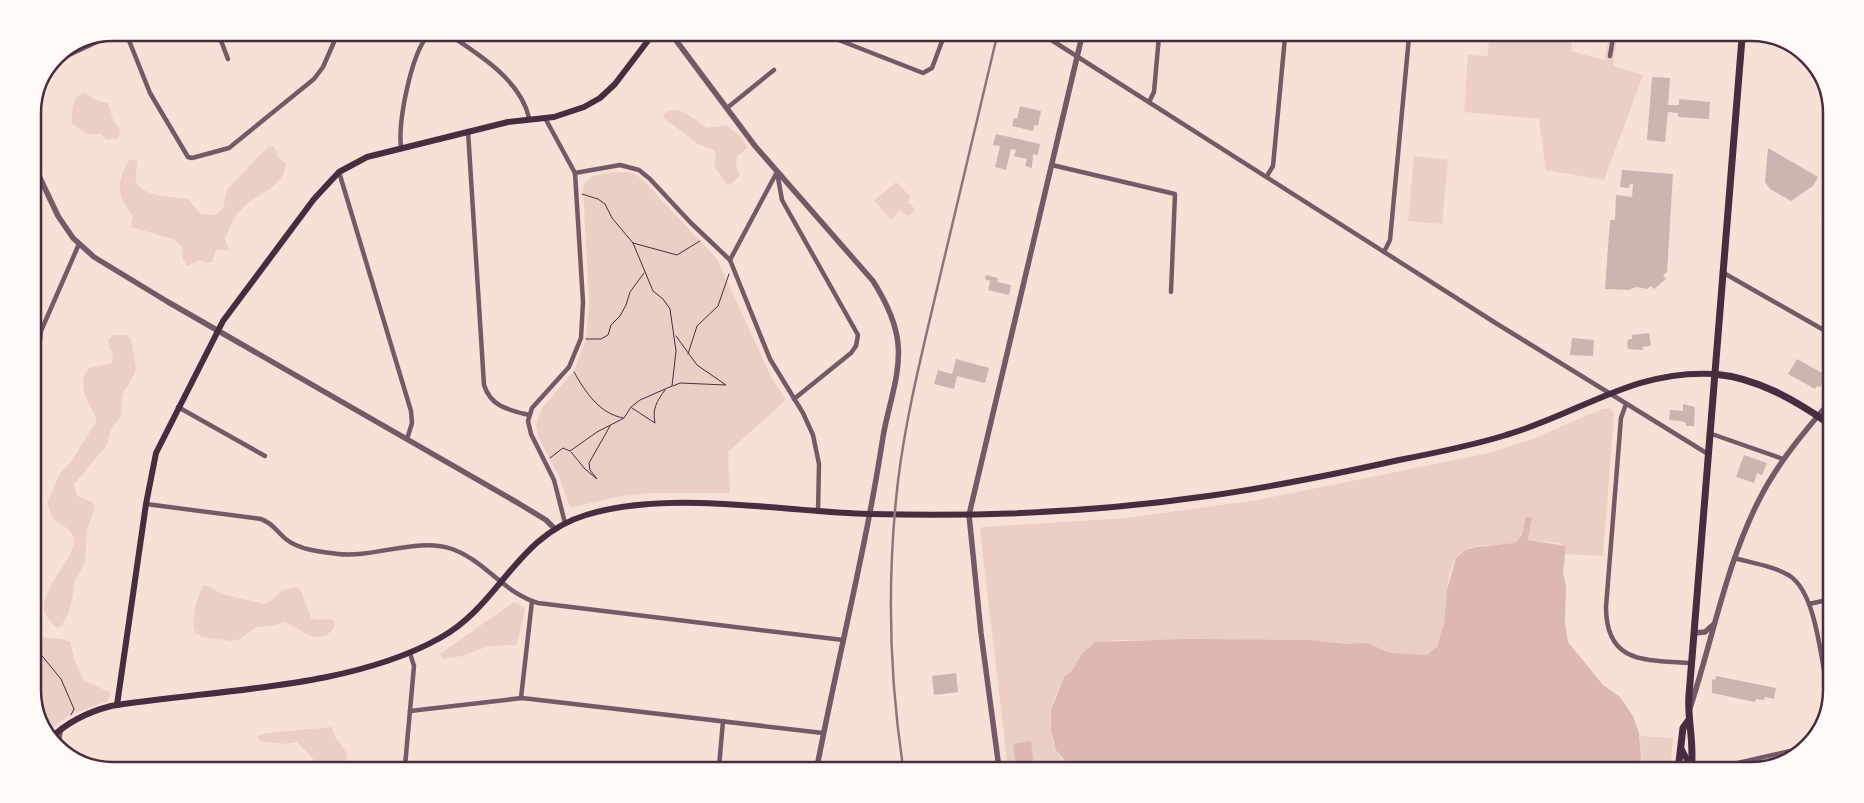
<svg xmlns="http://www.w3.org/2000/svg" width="1864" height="803" viewBox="0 0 1864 803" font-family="'Crimson Pro',serif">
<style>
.green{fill:#ebcfc5}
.water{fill:#dcb8b0}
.building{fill:#ccb4b1}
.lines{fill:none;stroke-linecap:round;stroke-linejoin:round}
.path{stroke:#4a2c40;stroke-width:1}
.minor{stroke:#755966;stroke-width:4.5}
.tertiary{stroke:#755966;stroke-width:5.5}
.secondary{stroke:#4a2c40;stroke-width:6}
.primary{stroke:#4a2c40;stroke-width:7}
.rail{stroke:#8f747c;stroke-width:2.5}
.rim{fill:none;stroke:#4a2c40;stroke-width:2.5}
</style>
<rect width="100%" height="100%" fill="#f7e1d7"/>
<!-- green -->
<g class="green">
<path d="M1489,37L1572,38L1571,51L1604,60L1609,38H1617L1613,66L1643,75L1604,180L1546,170L1539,119L1464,112L1468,55L1488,56Z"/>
<path d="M85,92L93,99L108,103L113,119L120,130L118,138L107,140L101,134H88L72,124C72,110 71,97 85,92Z"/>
<path d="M672,110C686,109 696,122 707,128L727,125L742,138L748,148L737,156L736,165L740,176L730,185L726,184L714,165L716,156L714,150L698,144L664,118V113Z"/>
<path d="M274,146L278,158L285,162C288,187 252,195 240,211C233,218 229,230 225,238L229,250H216L212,262L207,263L199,260L188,266L183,260L182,247L173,239L131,227L133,215C116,197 116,181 130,159L137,161C138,167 134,175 136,181C139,196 175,198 187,198L201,214L215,215L223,208L228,188L268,147Z"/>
<path d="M1414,156L1448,160L1442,224L1408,221Z"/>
<path d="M616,172H630L641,178L717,259L772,379L786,400L728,452L730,493H649L616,497L570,508L559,476L539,439L536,424L542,408L574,371L586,339L589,301L583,188C588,173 603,174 616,172Z"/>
<path d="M896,182L910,196V200L907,203L912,205L915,211L908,216L903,214L901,209L891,219L874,201Z"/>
<path d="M113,335H126L131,338L136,369L132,379L122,395L121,415L110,431L107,445L74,484L77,496L92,502L95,509L87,529L85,563L74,582L73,596L68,614L62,625L58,628C53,626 51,622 47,617C31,594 80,558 73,536C71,528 59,524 53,519L47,503L60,473L71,462L96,422V417C88,404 75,380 90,368L112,363L113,353L109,348L108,340Z"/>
<path d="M1610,408L1614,414L1603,556L1565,554L1566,550L1561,543L1528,540L1532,518C1521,528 1524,536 1515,543C1499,547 1480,542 1465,550C1435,565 1457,642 1427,655L1394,654L1312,640H1118L1090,645L1082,653L1072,671L1064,677L1053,702L1050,722L1052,740L1061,758L1071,768H1008L980,531L982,527L1126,518L1258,500L1489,453L1530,440L1602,409Z"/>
<path d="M203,586H208L222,594L264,604C277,601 273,589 297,587L301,591L311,618C320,622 327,617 335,621C335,628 333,630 328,634C310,644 301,627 284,622L272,626L256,627L240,639L232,641L202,637L195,632C190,617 197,600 203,586Z"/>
<path d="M514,602L525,608C525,612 518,641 516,645L489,646L462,656L442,659L440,654Z"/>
<path d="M33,633C48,641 59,636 70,642L75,662L84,680L111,693L108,701L69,715L47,732L33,695Z"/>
<path d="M332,727L335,737L346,752L347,765H319L297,742L286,744L260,741L257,736L267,733Z"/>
<path d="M1640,736L1673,738L1670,770H1642Z"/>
</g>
<!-- water -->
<g class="water">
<path d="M1526,517L1532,518L1528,540L1566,546L1563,573L1566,586L1565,623L1568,642L1603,685L1620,697L1633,716L1639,733L1642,770L1071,768L1056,750L1051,731V710L1064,677L1072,671L1082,653L1095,642L1186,639L1312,640L1344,644L1368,643L1389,653L1427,655L1437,647L1444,623L1447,590L1456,558L1465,550L1476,547L1515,543L1522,535Z"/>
<path d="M1031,741L1034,768H1016L1013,744Z"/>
</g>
<!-- building -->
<g class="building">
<path d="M1652,77L1670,78L1668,105H1679V99L1710,102L1709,119L1678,117V113L1668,112L1665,142L1647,140Z"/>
<path d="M1020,106L1041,111L1038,126L1034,125L1033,131L1012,126L1014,118L1017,119Z"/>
<path d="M996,134L1040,144L1038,155L1033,154L1032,168L1025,166L1027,159L1014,156L1016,150L1011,149L1006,170L995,167L1000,146L993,145Z"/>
<path d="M1768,148L1818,177L1813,186L1791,201L1770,189L1765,182Z"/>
<path d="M1622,170L1673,174L1667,272L1663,275L1666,279L1654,289L1651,286L1647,289L1637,287L1628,290L1605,289L1610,220H1615L1616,195L1632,197L1633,184H1630L1629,188L1620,187Z"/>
<path d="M986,275L998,278L997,282L1011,285L1009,295L988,290L990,281L985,279Z"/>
<path d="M1649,333L1651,346L1642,347L1643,350L1628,349L1627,343L1629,339H1632V335Z"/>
<path d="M1572,338L1594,340L1593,356L1570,355Z"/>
<path d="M956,359L989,368L985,383L957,376L954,389L934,384L938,370L952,374Z"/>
<path d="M1797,359L1824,374L1822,377L1825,378L1820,387L1817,386L1815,389L1788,374Z"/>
<path d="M1683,404L1695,407L1694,426H1686V423L1681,421L1669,420L1670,410L1683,411Z"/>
<path d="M1744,455L1767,463L1762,475L1757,473L1754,483L1736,477Z"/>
<path d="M956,673L958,692L934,695L932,676Z"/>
<path d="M1716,676L1776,688L1774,699L1765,697L1764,700L1756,699L1755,702L1712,693V679L1715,680Z"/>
</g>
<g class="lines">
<!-- path -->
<g class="path">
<path d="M633,243L677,255L700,241"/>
<path d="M586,339H601L608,335L611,325L620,316L626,305L630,292L644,273"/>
<path d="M688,354L697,326L718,306L729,274"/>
<path d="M574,372C586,393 599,413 623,418"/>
<path d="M673,386L680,383L726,385L697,365L676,336"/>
<path d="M632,408L655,423C652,409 657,401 665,390"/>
<path d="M571,452L585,469L597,479L590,470L589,463L610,426"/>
<path d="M550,458L563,448L570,451L597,432L624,418L631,407L640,400L672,386L676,351L670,309L663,299L653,291L633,243L612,218L605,204L598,199L582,194"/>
<path d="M33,645L61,679L74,709L71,715"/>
</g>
<!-- minor -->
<g class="minor">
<path d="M126,33L150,93L188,157L192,158L229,148L314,79L323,67L338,33"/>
<path d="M218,33L228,59"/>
<path d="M448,34C478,54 521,80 529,118"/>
<path d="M826,35L923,73L932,68L944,36"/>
<path d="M1045,36L1494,322L1708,454"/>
<path d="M1610,56L1613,38"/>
<path d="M54,62L116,33"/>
<path d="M1149,102L1154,92L1159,36"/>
<path d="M727,108L774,70"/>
<path d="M545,118L575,173"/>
<path d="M468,131L484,385C491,407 509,410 529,415"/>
<path d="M401,148C398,121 411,53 429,34"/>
<path d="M1052,165L1175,194L1171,292"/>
<path d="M339,172L411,411L412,423L407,439"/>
<path d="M777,172L782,200L858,335L856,346L851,353L794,399"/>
<path d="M1267,176L1273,166L1285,37"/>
<path d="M1824,220L1830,225"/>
<path d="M1384,252L1390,240L1409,37"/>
<path d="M730,260L777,172"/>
<path d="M1722,272L1829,333"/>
<path d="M1626,404L1621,418L1606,607C1606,665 1647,660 1691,663"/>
<path d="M178,407L265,456"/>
<path d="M33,410L41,331L79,244"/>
<path d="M1709,433L1783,459"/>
<path d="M146,504L261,519C273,523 278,533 287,540C300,550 322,552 338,554C374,558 418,537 452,549C484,560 505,594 538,603L843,640"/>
<path d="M565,523L554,480L531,434L528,421L532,408L569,367L581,338L583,302L575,173L620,165L639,170L650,179L691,223L730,260L770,359L803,413L813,435L819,464L818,512"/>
<path d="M1734,558C1752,563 1774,566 1790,576C1815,593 1820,652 1826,681"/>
<path d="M33,581L34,582"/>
<path d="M1809,604L1827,600"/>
<path d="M521,698L532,601"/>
<path d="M410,711L522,698L823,733"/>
<path d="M58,746L61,730"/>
<path d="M405,766L414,666L410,653"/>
<path d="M719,767L723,721"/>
<path d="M1692,769L1707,770L1803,748"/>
</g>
<!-- tertiary -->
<g class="tertiary">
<path d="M672,35L755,146L873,281C885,300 896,321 898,344C901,375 888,406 883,437C866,548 838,657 817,767"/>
<path d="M33,148L40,178L58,216L73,238L94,257L168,302L518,503L546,520L554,528"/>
<path d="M1694,633L1705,632L1714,624"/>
<path d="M1690,708C1713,638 1726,564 1760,498C1778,463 1803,433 1829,403"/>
<path d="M999,768L981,633L969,515L1082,36"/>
</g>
<!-- secondary -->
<g class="secondary">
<path d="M117,705L146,504L156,453L223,321L314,199L339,172L367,157L508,122L554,117L584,107L600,98L615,84L653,34"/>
<path d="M50,739C67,722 88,712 111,706C214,689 347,690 440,638C500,605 516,536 586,515C670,489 783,512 871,514C984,517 1097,512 1208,496C1272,487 1336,474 1399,460C1435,453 1471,446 1506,435C1579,414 1634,369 1714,374"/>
<path d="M1681,748L1692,769"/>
</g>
<!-- primary -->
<g class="primary">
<path d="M1714,374C1757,378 1793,399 1828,423"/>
<path d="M1678,770L1683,728L1688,721"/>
<path d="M1691,770C1695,744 1687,720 1689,695L1742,38"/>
</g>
<!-- rail -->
<path class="rail" d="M903,767C889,673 887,576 898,481C906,416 922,353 937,289C957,205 977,120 997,36"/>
</g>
<!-- crop -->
<path d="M0 0H1864V803H0ZM113 41H1751A72 72 0 0 1 1823 113V690A72 72 0 0 1 1751 762H113A72 72 0 0 1 41 690V113A72 72 0 0 1 113 41Z" fill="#fffaf5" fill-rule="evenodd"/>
<path class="rim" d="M113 41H1751A72 72 0 0 1 1823 113V690A72 72 0 0 1 1751 762H113A72 72 0 0 1 41 690V113A72 72 0 0 1 113 41Z"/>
</svg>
